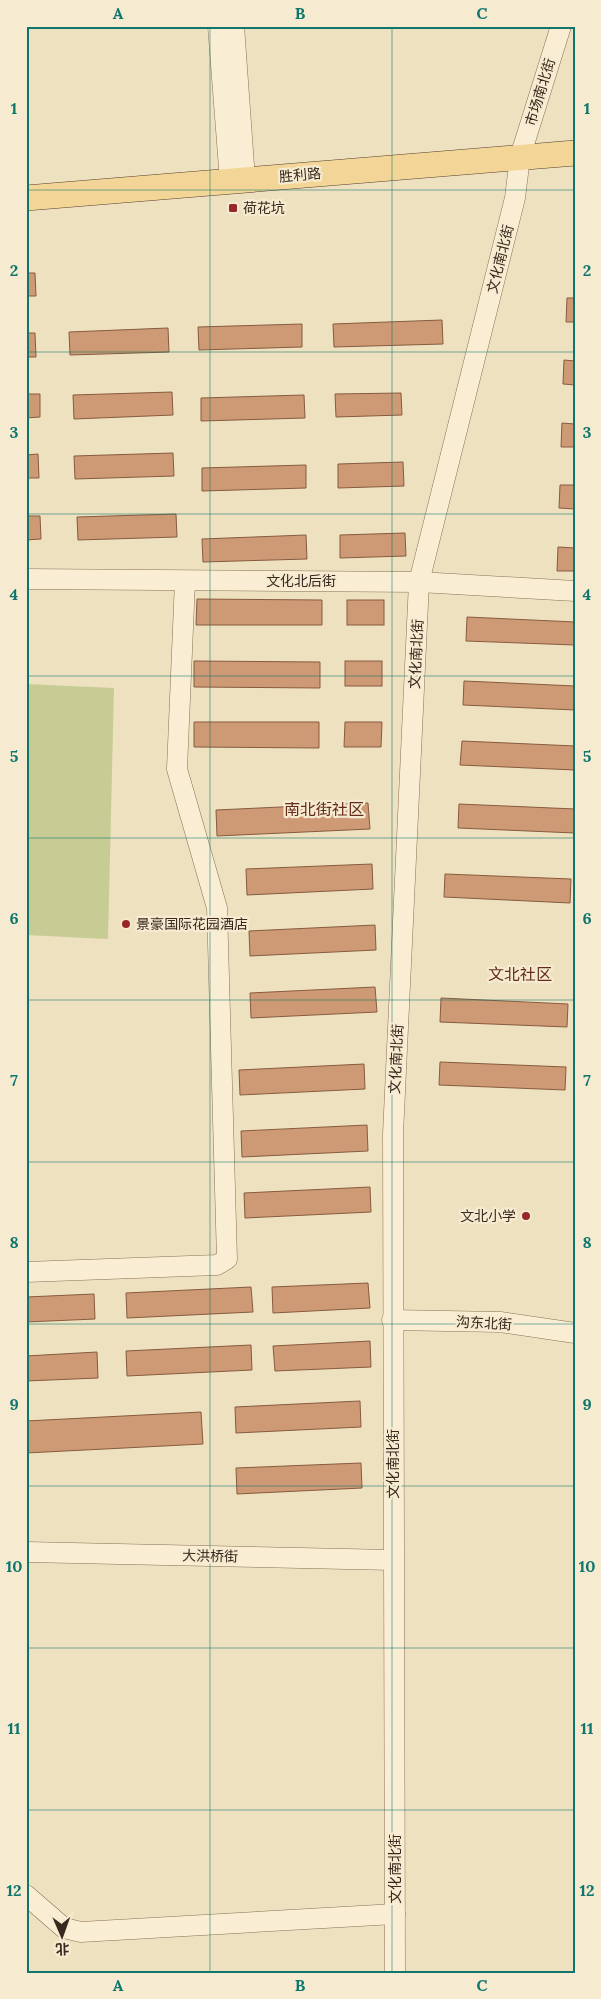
<svg xmlns="http://www.w3.org/2000/svg" width="601" height="1999" viewBox="0 0 601 1999" font-family="Lora,'Noto Sans SC',serif">
<style>
.green{fill:#c6cc94}
.building{fill:#cd9a75;stroke:#875b3e}
.lines{fill:none;stroke-linecap:round;stroke-linejoin:round}
.minor-casing{stroke:#887158;stroke-width:21}
.major-casing{stroke:#553f2c;stroke-width:26}
.minor{stroke:#f9eed3;stroke-width:20}
.major{stroke:#f3d697;stroke-width:25}
.grid{fill:none;stroke:#0f766e;stroke-width:1;stroke-opacity:0.55}
.poi-dot{fill:#972728;stroke:#f6ebd0;stroke-width:2}
.labels{text-anchor:middle;stroke-width:4.5;stroke-linejoin:round;paint-order:stroke}
.street-label{font-size:14px;fill:#37291d;stroke:#f6ebd0}
.poi-label{font-size:14px;fill:#37291d;stroke:#f6ebd0;text-anchor:start}
.quarter-label{font-size:16px;fill:#642b1b;stroke:#f6ebd0}
.neatline{fill:none;stroke:#0f766e;stroke-width:2}
.grid-label{font-size:16px;text-anchor:middle;font-weight:bold;fill:#0f766e}
</style>
<rect width="100%" height="100%" fill="#eee1c0"/>
<!-- green -->
<path class="green" d="M26,684L114,688L108,939L26,935Z"/>
<!-- building -->
<g class="building">
<path d="M26,273H35L36,296H26Z"/>
<path d="M567,298H575V322H566Z"/>
<path d="M442,320L443,344L334,347L333,324Z"/>
<path d="M302,324V347L199,350L198,327Z"/>
<path d="M168,328L169,352L70,355L69,332Z"/>
<path d="M26,333H35L36,357H26Z"/>
<path d="M564,360L575,361V385L563,384Z"/>
<path d="M172,392L173,415L74,419L73,395Z"/>
<path d="M401,393L402,415L336,417L335,394Z"/>
<path d="M26,394H40V417L26,418Z"/>
<path d="M304,395L305,418L201,421V398Z"/>
<path d="M562,423L575,424V447H561Z"/>
<path d="M173,453L174,476L75,479L74,456Z"/>
<path d="M38,454L39,478H26V455Z"/>
<path d="M403,462L404,486L338,488V464Z"/>
<path d="M306,465V488L202,491V468Z"/>
<path d="M560,485H575V509L559,508Z"/>
<path d="M176,514L177,537L78,540L77,517Z"/>
<path d="M26,516H40L41,539L26,540Z"/>
<path d="M405,533L406,556L340,558V535Z"/>
<path d="M306,535L307,559L203,562L202,539Z"/>
<path d="M558,547L575,548V571H557Z"/>
<path d="M197,599L322,600V625H196Z"/>
<rect x="347" y="600" width="37" height="25"/>
<path d="M467,617L575,622V645L466,641Z"/>
<path d="M194,661L320,662V688L194,687Z"/>
<rect x="345" y="661" width="37" height="25"/>
<path d="M464,681L575,686V710L463,705Z"/>
<path d="M194,722H319V748L194,747Z"/>
<path d="M345,722H382L381,747H344Z"/>
<path d="M462,741L575,746V770L460,765Z"/>
<path d="M368,803L370,829L217,836L216,810Z"/>
<path d="M459,804L575,809V833L458,828Z"/>
<path d="M372,864L373,889L247,895L246,869Z"/>
<path d="M445,874L571,879L570,903L444,897Z"/>
<path d="M375,925L376,950L250,956L249,931Z"/>
<path d="M375,987L377,1012L251,1018L250,993Z"/>
<path d="M441,998L568,1004L567,1027L440,1022Z"/>
<path d="M440,1062L566,1067L565,1090L439,1085Z"/>
<path d="M364,1064L365,1089L240,1095L239,1070Z"/>
<path d="M367,1125L368,1151L242,1157L241,1131Z"/>
<path d="M370,1187L371,1212L245,1218L244,1193Z"/>
<path d="M368,1283L370,1308L273,1313L272,1287Z"/>
<path d="M251,1287L253,1312L127,1318L126,1293Z"/>
<path d="M94,1294L95,1319L26,1322V1297Z"/>
<path d="M370,1341L371,1367L275,1371L273,1346Z"/>
<path d="M251,1345L252,1370L127,1376L126,1351Z"/>
<path d="M97,1352L98,1378L26,1381V1356Z"/>
<path d="M360,1401L361,1427L236,1433L235,1407Z"/>
<path d="M201,1412L203,1444L26,1453V1421Z"/>
<path d="M361,1463L362,1488L237,1494L236,1468Z"/>
</g>
<g class="lines">
<defs>
<g id="minor">
<path d="M218,26L230,181"/>
<path d="M234,26L245,179"/>
<path d="M26,579L419,582L575,591"/>
<path d="M26,1272L217,1265L227,1259L217,908L177,769L185,581"/>
<path d="M392,1320L500,1322L575,1333"/>
<path d="M26,1552L393,1560"/>
<path d="M26,1895L64,1928L81,1932L395,1914"/>
<path d="M395,1973L393,1134L419,582L515,198L520,157L561,26"/>
</g>
<path id="major" d="M26,198L575,153"/>
</defs>
<!-- minor casing -->
<use href="#minor" class="minor-casing"/>
<!-- major casing -->
<use href="#major" class="major-casing"/>
<!-- minor -->
<use href="#minor" class="minor"/>
<!-- major -->
<use href="#major" class="major"/>
</g>
<!-- grid -->
<path class="grid" d="M210,26V1973M392,26V1973M26,190H575M26,352H575M26,514H575M26,676H575M26,838H575M26,1000H575M26,1162H575M26,1324H575M26,1486H575M26,1648H575M26,1810H575"/>
<!-- markers -->
<g class="poi-dot">
<rect x="228" y="203" width="10" height="10" rx="2.5"/>
<circle cx="126" cy="924" r="5"/>
<circle cx="526" cy="1216" r="5"/>
</g>
<g class="labels">
<!-- street labels -->
<g class="street-label">
<text transform="translate(540 92) rotate(-73)" y="5">市场南北街</text>
<text transform="translate(300 175) rotate(-5)" y="5">胜利路</text>
<text transform="translate(500 259) rotate(-76)" y="5">文化南北街</text>
<text x="301" y="586">文化北后街</text>
<text transform="translate(416 654) rotate(-87)" y="5">文化南北街</text>
<text transform="translate(396 1059) rotate(-87)" y="5">文化南北街</text>
<text transform="translate(484 1323) rotate(3)" y="5">沟东北街</text>
<text transform="translate(393 1464) rotate(-90)" y="5">文化南北街</text>
<text transform="translate(210 1556) rotate(1)" y="5">大洪桥街</text>
<text transform="translate(395 1869) rotate(-90)" y="5">文化南北街</text>
</g>
<!-- poi labels -->
<g class="poi-label">
<text x="243" y="213">荷花坑</text>
<text x="136" y="929">景豪国际花园酒店</text>
<text x="516" y="1221" text-anchor="end">文北小学</text>
</g>
<!-- quarter labels -->
<g class="quarter-label">
<text x="324" y="815">南北街社区</text>
<text x="520" y="980">文北社区</text>
</g>
</g>
<!-- border -->
<rect width="601" height="1999" fill="none" stroke="#f6ebd0" stroke-width="55"/>
<!-- north arrow -->
<g transform="translate(62 1936) rotate(178)" stroke="#f6ebd0" stroke-width="4" paint-order="stroke">
<path d="M0-4L9 19L0 12L-9 19Z" fill="#37291d"/>
<text y="-8" font-size="14" font-weight="bold" text-anchor="middle" fill="#37291d">北</text>
</g>
<rect x="28" y="28" width="546" height="1944" class="neatline"/>
<g class="grid-label">
<text x="118" y="19">A</text>
<text x="300" y="19">B</text>
<text x="482" y="19">C</text>
<text x="14" y="114">1</text>
<text x="587" y="114">1</text>
<text x="14" y="276">2</text>
<text x="587" y="276">2</text>
<text x="14" y="438">3</text>
<text x="587" y="438">3</text>
<text x="14" y="600">4</text>
<text x="587" y="600">4</text>
<text x="14" y="762">5</text>
<text x="587" y="762">5</text>
<text x="14" y="924">6</text>
<text x="587" y="924">6</text>
<text x="14" y="1086">7</text>
<text x="587" y="1086">7</text>
<text x="14" y="1248">8</text>
<text x="587" y="1248">8</text>
<text x="14" y="1410">9</text>
<text x="587" y="1410">9</text>
<text x="14" y="1572">10</text>
<text x="587" y="1572">10</text>
<text x="14" y="1734">11</text>
<text x="587" y="1734">11</text>
<text x="14" y="1896">12</text>
<text x="587" y="1896">12</text>
<text x="118" y="1991">A</text>
<text x="300" y="1991">B</text>
<text x="482" y="1991">C</text>
</g>
</svg>
